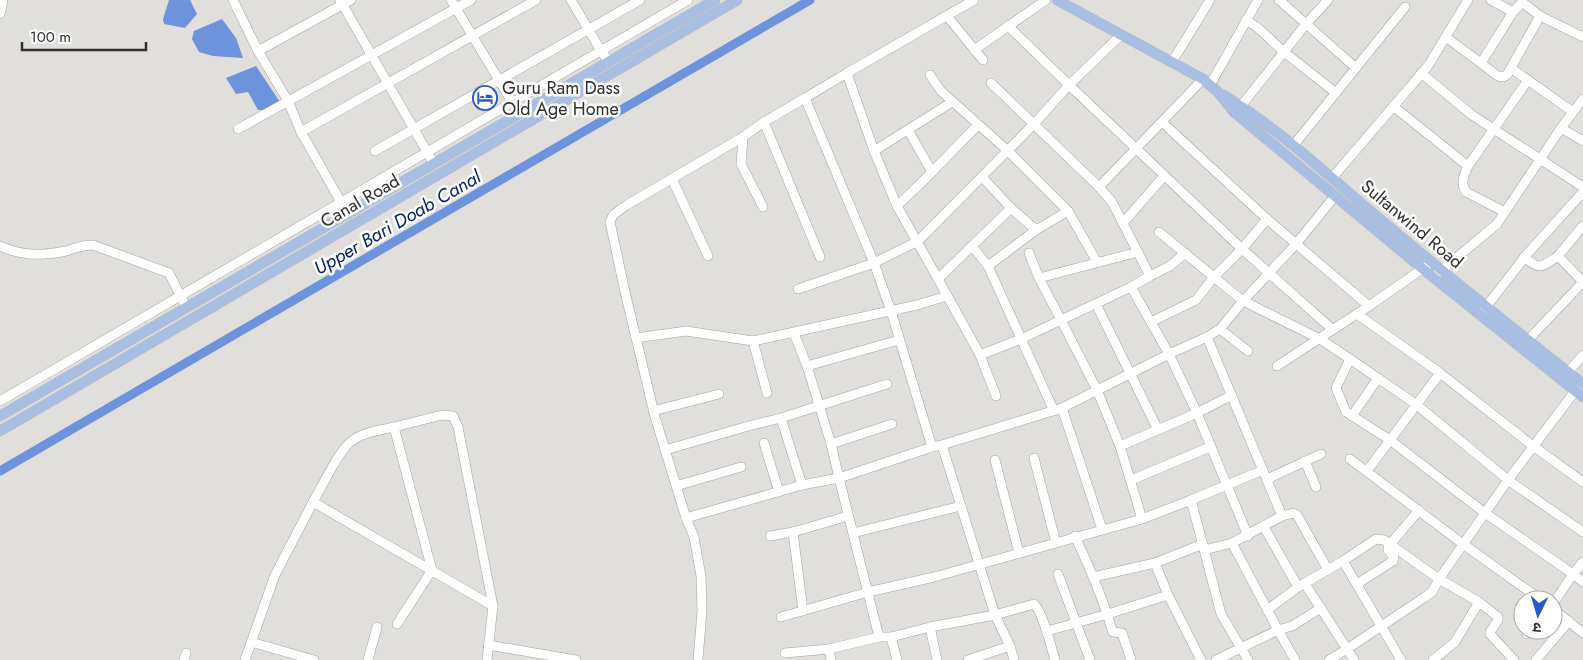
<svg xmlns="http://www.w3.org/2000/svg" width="1583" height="660" viewBox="0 0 1583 660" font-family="Jost,'Noto Sans Devanagari',sans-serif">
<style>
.water{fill:#6c93dc}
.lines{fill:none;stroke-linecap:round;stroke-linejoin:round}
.canal{stroke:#6c93dc;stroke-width:9}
.minor-casing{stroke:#a5a3a0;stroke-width:10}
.major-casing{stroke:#bdbcbc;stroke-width:11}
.minor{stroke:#fff;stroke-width:9}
.major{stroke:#a9bee3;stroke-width:10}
.labels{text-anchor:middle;stroke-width:5;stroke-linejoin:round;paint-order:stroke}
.poi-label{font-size:18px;fill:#302f2e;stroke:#fff;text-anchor:start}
.street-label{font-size:18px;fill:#302f2e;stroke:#fff}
.water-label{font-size:19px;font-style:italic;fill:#002376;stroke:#fff}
</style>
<rect width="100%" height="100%" fill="#e1dfdc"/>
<!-- water -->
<g class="water">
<path d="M169,0H190L197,14L185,28L164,24L163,19Z"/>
<path d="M222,19L236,38L243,58L213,56L199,52L192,39L194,31Z"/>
<path d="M256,66L280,102L266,110H258L248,92L236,94L226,78Z"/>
</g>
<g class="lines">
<!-- canal -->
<path class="canal" d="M0,471L810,0"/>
<defs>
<g id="minor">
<path d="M233,0L258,51L288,101L301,132L341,202"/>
<path d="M340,0L434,164"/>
<path d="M451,0L512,102"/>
<path d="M571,0L601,51L609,62"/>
<path d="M1279,0L1356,68"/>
<path d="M1491,0L1513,12L1522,2L1540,16L1583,37"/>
<path d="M0,14L3,0"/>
<path d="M947,16L983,60"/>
<path d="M1246,20L1257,27L1284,52L1336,93"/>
<path d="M1121,35L1069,85L1242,249L1332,329"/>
<path d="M1446,37L1498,76L1503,77L1507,75L1540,16"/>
<path d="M974,50L1046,0"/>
<path d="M258,51L351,0"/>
<path d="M1172,62L1210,0"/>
<path d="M1481,63L1513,12"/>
<path d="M1511,68L1573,112"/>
<path d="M847,73L805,98L874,263L891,311L932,447"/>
<path d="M1421,73L1472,115L1583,187"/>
<path d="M930,75L941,91L1008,151L1068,211L1097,262"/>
<path d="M1203,79L1099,187L1112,202L1150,276L1131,287L1061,320L1097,390L1120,446L1142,519L1191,500L1221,614L1248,660"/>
<path d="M991,83L1099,187"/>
<path d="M1210,85L1258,0"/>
<path d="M805,98L764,122L820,257"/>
<path d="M1241,106L1306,24L1328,0"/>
<path d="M1393,106L1468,166"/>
<path d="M1163,123L1267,219L1369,306"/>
<path d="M1561,128L1583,141"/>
<path d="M238,129L471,0"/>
<path d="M908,130L932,172"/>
<path d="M301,132L536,0"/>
<path d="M743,137L741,164L763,207"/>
<path d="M1293,146L1405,7"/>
<path d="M375,151L640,0"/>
<path d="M874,151L847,73L974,0"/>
<path d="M982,177L1011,208"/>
<path d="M1332,178L1428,66L1468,0"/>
<path d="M672,179L708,256"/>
<path d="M897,206L922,182L978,125"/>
<path d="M1505,212L1466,192C1460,183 1464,175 1468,166L1528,80"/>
<path d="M1123,223L1164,176"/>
<path d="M1583,226L1558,256L1583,282"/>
<path d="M1159,232L1243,301L1296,244L1335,196"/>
<path d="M0,246C21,256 43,256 66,251C75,248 83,245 93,245L169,273L183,301"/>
<path d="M972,246L1011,208L1036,230"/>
<path d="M1029,253L1039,278"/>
<path d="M1524,257C1541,271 1541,267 1558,256"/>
<path d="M988,266L1036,230L1068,211"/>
<path d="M1437,274L1497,224L1561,128L1583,99"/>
<path d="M1150,276L1170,266L1185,253"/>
<path d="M938,279L897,206L874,151L952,102"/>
<path d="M798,289L874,263L918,241L1034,124L1069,85L1008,26"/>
<path d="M1096,304L1158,430"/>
<path d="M1482,312L1528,253L1583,192"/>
<path d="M1357,314L1440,373L1533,446L1583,482"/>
<path d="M1151,322L1196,300L1214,277L1242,249L1267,219"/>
<path d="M1220,329L1248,351"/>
<path d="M794,333L807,366"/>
<path d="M636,338L686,331L753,341L917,305L947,296"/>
<path d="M1528,340L1583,282"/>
<path d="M753,341L767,393"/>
<path d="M980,355L938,279L972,246L988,266L1054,411"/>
<path d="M1350,359L1336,388L1346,412L1390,440L1485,513L1573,574L1583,562"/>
<path d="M1277,366L1369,306L1428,265"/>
<path d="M1568,372L1583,355"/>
<path d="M1232,395L1197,413L1248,536"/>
<path d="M996,396L980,355L1021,339L1061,320L1039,278L1138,252"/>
<path d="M0,401L688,0"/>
<path d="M1062,408L1102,529"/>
<path d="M653,411L719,394"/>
<path d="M1352,416L1378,378"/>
<path d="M781,418L887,384"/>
<path d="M394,427L442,415L453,416L458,427L493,606"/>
<path d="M764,443L779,492"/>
<path d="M831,444L892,424"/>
<path d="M1120,446L1197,413L1169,354L1131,287"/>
<path d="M665,450L752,425L781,418L802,485L839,478L831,444L807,366L899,340"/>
<path d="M1034,458L1056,543"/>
<path d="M1350,459L1463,544L1541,600"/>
<path d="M995,460L1019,553"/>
<path d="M1305,461L1316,487"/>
<path d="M1367,471L1440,373"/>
<path d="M1267,479L1321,454"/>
<path d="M1131,480L1210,447"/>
<path d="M676,486L741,467"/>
<path d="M1191,500L1263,470"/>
<path d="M313,502C322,487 339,449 353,440C365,432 380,430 394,427L432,570L397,624"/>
<path d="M1282,516L1293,513L1297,515L1328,570"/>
<path d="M686,518L802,485"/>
<path d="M1264,527L1298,587L1343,561L1401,660"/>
<path d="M793,532L803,611"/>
<path d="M853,533L961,506"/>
<path d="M770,536L793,532L848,516"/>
<path d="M1075,536C1089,567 1103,598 1112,630L1113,632L1122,633L1131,660"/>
<path d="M1204,550L1232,543L1282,516L1207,337"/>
<path d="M1343,561L1376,539L1384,540L1439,579L1479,602L1455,642L1433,660"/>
<path d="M1058,574L1090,660"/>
<path d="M1093,577L1155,563"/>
<path d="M1305,584L1347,649L1329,660"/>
<path d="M1357,584L1393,561L1394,558L1388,550V547L1419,510"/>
<path d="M1479,602L1498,617V620L1490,632V634L1514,660"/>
<path d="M1553,604L1573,574L1583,582"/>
<path d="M1553,609L1583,633"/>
<path d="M1267,610L1298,587"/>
<path d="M781,617L868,592L934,577L1142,519"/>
<path d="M930,627L937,660"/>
<path d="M1047,631L1108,614L1168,595"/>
<path d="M1527,634L1531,630"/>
<path d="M891,637L930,627L995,615L942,445"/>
<path d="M251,642L314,660"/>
<path d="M488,645L576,660"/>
<path d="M829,649L831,660"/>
<path d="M785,653L829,649L879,637"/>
<path d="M184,660L186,653"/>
<path d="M245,660L275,575L313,502L493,606L487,660"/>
<path d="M368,660L377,627"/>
<path d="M698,660L702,611L701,576L694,537L686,518L655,417L625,292L610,222L613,215L625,206L743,137L764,122"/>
<path d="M897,660L891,637H879L839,478L932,447L942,445L1062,408L1169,354L1207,337L1220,329L1243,301L1320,339L1350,359L1417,405L1508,480L1583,532"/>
<path d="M968,660L1010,646"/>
<path d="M1014,660L1010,646L995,615L1034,604C1043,612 1051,647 1055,660"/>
<path d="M1201,660L1168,595L1155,563L1203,544"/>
<path d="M1216,660L1278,630L1232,543"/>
<path d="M1295,660L1278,630L1292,626L1321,608"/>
<path d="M1354,660L1347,649L1425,597L1432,592L1439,579L1508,480L1579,386"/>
<path d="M1536,660L1569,621"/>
</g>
<g id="major">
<path d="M1057,0L1203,79L1218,92L1234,112L1423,269L1583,397"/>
<path d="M1223,95C1276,127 1322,170 1369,210C1439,269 1511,327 1583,384"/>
<path d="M0,416L715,0"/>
<path d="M0,431L737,0"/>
</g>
</defs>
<!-- minor casing -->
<use href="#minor" class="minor-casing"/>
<!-- major casing -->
<use href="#major" class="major-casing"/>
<!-- minor -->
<use href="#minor" class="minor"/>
<!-- major -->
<use href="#major" class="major"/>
</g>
<!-- icons -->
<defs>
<symbol id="hotel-ring" viewBox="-11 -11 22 22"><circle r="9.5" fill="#fff" stroke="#265bc9" stroke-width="1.5"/><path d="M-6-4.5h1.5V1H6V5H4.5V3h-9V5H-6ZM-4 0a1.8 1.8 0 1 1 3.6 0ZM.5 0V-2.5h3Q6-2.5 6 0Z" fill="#265bc9"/></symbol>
</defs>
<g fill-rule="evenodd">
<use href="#hotel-ring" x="471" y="84" width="28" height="28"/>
</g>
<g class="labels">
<!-- poi labels -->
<g class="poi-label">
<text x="502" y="94">Guru Ram Dass<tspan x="502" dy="21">Old Age Home</tspan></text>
</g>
<!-- street labels -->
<g class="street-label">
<text transform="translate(360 201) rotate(-30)" y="6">Canal Road</text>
<text transform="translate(1412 224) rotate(40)" y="6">Sultanwind Road</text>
</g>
<!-- water labels -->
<g class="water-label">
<text transform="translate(397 222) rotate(-30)" y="7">Upper Bari Doab Canal</text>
</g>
</g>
<!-- north arrow -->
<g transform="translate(1538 615) rotate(185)"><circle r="24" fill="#ffffff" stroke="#acacab"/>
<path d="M0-4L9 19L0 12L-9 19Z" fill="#265bc9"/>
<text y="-8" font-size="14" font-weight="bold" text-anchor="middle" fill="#302f2e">उ</text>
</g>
<!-- scale -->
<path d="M22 42v8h124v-8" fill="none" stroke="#302f2e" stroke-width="2.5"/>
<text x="30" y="42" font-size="15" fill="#302f2e" stroke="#ffffff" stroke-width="4" paint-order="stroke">100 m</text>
</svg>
